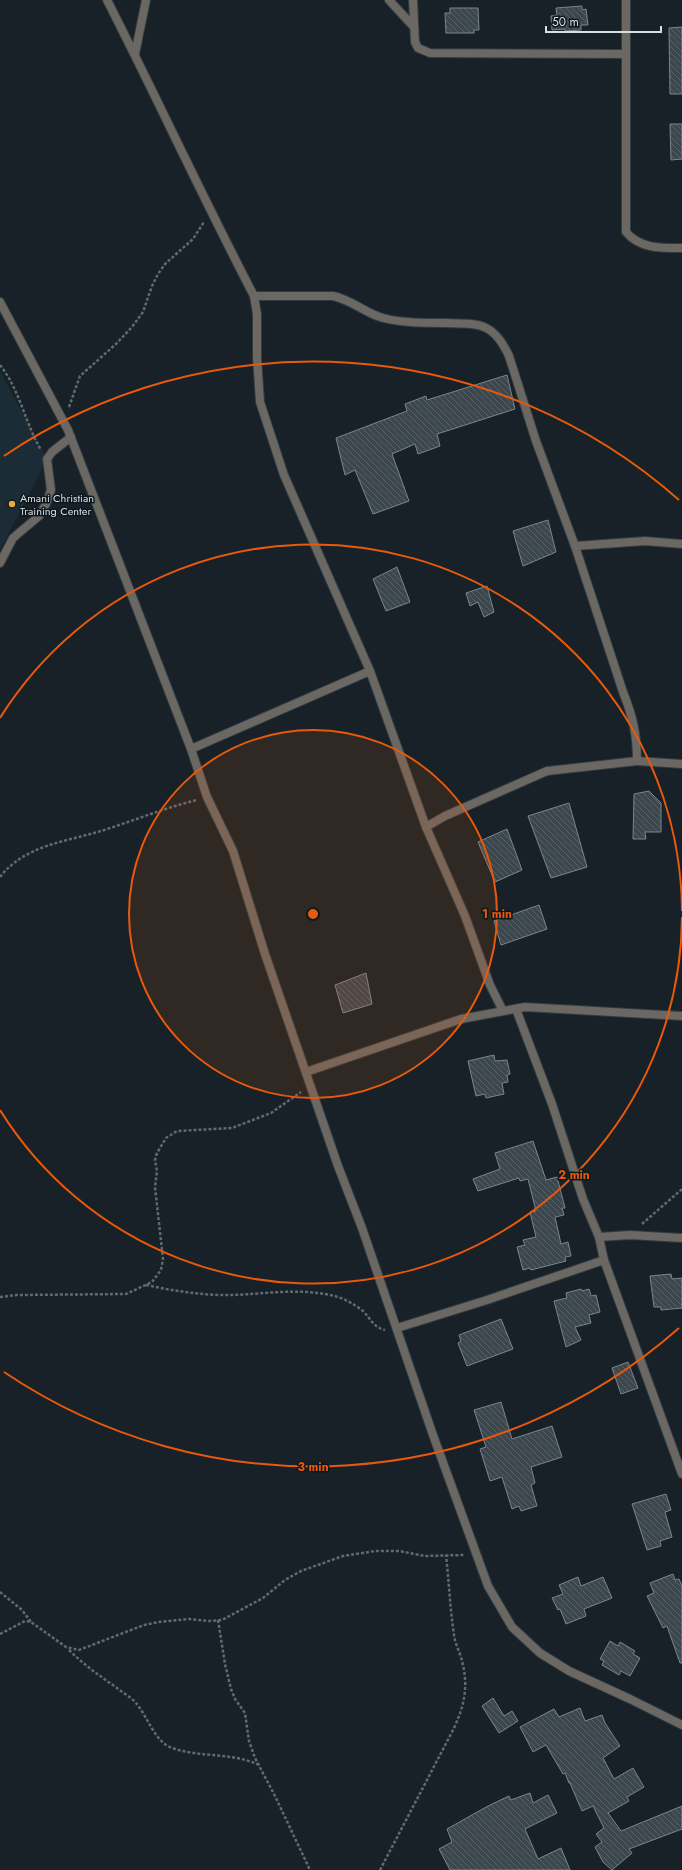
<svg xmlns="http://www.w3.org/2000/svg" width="682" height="1870" viewBox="0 0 682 1870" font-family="Jost,sans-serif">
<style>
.built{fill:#1c2c36}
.building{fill:url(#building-back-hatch);stroke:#7a868e}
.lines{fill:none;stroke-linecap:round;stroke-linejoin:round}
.service-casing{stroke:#323c41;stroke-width:10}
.minor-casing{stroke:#323c41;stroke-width:10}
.path{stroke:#616a70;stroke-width:2.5;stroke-dasharray:3 2;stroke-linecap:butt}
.service{stroke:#6b6762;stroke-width:8}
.minor{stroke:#6b6762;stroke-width:8}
.ring{fill:none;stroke:#e8590c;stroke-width:2}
.poi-dot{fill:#eca93a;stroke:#0e181e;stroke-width:1.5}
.labels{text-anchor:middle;stroke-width:3;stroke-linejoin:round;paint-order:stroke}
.poi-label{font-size:11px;fill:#d8dfe4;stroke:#0e181e;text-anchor:start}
.centre{fill:#e8590c;stroke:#0e181e;stroke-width:2}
.ring-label{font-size:12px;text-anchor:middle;font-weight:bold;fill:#e8590c;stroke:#0e181e;stroke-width:3;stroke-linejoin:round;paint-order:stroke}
</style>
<defs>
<pattern id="building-back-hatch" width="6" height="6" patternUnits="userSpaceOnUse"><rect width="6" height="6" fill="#3b464d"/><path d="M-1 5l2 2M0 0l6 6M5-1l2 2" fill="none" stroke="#576066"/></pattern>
</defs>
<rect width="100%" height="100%" fill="#172127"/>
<!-- built -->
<path class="built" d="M0,371L47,459L0,550Z"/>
<!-- building -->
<g class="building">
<path d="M582,6V10L586,9L588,25H581V30L565,31V29L552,30L551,16L557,15L556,8Z"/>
<path d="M450,8H478L479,30H474V33H446L445,13H450Z"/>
<path d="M682,27V94H670L669,28Z"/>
<path d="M670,124H682V159L671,160Z"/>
<path d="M507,375L515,409L437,434L440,446L418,454L415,444L392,454L409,501L373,514L355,470L345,475L336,438L407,411L405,404L426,396L427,400Z"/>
<path d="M548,520L556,552L523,566L513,531Z"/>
<path d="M397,567L410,602L386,611L373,579Z"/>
<path d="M487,586L494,612L484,617L478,602L470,606L466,593Z"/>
<path d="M649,791L661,803V832H645L646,839H633L634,794Z"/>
<path d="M569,803L587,867L551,878L528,816Z"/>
<path d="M507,829L522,870L495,882L478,842Z"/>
<path d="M539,905L547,929L501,945L494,921Z"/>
<path d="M366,973L372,1004L343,1013L335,985Z"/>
<path d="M494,1055L495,1061L507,1060L510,1074L507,1075L508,1082L502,1083L504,1094L486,1098L485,1094L476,1096L468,1061Z"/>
<path d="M533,1141L546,1180L557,1177L565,1208H562L564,1215L555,1217L561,1244L568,1242L571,1256L565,1257L566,1261L531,1270L530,1268L523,1270L517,1247L525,1245L523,1240L536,1237L530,1212L536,1211L528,1179L520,1181L519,1178L478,1191L473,1179L500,1169L495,1153Z"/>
<path d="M671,1274L672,1279L682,1278V1308L661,1310V1307H654L650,1276Z"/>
<path d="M581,1289L582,1291L589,1289L591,1296L596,1295L600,1312L589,1315L591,1323L575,1327L581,1340L566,1347L554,1301L567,1298L566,1293Z"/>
<path d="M501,1319L513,1349L467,1366L458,1343L461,1341L459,1335Z"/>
<path d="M628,1362L638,1388L621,1394L612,1368Z"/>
<path d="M501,1402L512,1439L552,1426L562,1457L531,1467L535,1483L531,1485L537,1506L521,1511L519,1506L512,1509L502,1477L490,1481L480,1449L486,1447L474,1410Z"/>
<path d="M666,1494L671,1510L665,1512L672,1537L660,1541L661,1546L647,1550L632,1504Z"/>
<path d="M673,1574L675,1580L679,1579L682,1586V1663H680L667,1626L663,1628L647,1596L654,1593L650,1583Z"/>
<path d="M578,1577L581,1586L603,1577L612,1598L584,1609L586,1616L566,1624L560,1609L558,1610L552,1598L563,1594L559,1585Z"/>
<path d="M610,1641L618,1646L620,1642L635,1651L633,1654L640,1658L630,1676L621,1671L619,1675L602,1665L604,1661L600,1659Z"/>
<path d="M493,1698L504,1716L512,1711L518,1721L499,1733L482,1706Z"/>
<path d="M580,1708L585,1721L602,1715L605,1723L620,1746L603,1758L614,1779L633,1768L644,1787L627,1797L629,1801L608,1813L621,1831L682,1806V1829L629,1849L632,1853L612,1870L603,1862L595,1847L602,1842L596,1834L604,1828L593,1806L582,1811L570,1783H569L565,1773L563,1774L546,1745L533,1752L520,1727L554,1709L559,1717Z"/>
<path d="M530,1793L533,1803L548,1795L557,1813L525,1829L538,1859L561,1848L570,1870H450L439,1849L452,1842L447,1829L488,1806L509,1796L511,1800Z"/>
</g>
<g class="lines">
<defs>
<path id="service" d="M0,563L13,538L39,516L46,504L51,490L47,459L52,452L71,437"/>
<g id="minor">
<path d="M107,0C157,98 203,198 254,296L257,314V357L260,402L284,475L370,671L426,827L465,916L490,985L503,1011"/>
<path d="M389,0L414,27"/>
<path d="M413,0L415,42L418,48L430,53L626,54"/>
<path d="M626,0V232C640,249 662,248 682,248"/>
<path d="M135,54L146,0"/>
<path d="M254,296H333C352,300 365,313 383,318C402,323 425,323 445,323C478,324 493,321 509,356L536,441L575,546L623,692C633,717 637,734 637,761L547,771L445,816L426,827"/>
<path d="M0,302L68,430L191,749L207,797L233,851L265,954L338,1166L362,1228L433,1435L488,1586L512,1627L540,1653L569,1671L630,1699L682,1725"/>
<path d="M575,546L645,541L682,544"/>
<path d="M191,749L370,671"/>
<path d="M637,761L682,764"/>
<path d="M516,1009L552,1104L583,1199L599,1237L604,1260L682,1474"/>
<path d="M306,1072L461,1019L525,1007L682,1016"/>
<path d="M599,1237L630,1235L682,1238"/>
<path d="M397,1328L487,1300L604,1260"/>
</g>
</defs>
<!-- service casing -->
<use href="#service" class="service-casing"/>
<!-- minor casing -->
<use href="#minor" class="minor-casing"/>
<!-- path -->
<g class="path">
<path d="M0,365C20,390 25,423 41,450"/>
<path d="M69,407L80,376L116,344L132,327L143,312L152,286L158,274L165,264L193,239L204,222"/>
<path d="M0,877C25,845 65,842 101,831C133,821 164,808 197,800"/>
<path d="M642,1224L682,1189"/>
<path d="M146,1285C170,1290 193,1294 218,1295C256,1296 292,1287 330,1295C342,1297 354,1304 363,1311C371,1319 373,1327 385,1330"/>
<path d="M0,1297L17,1295L126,1294L152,1282L161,1270L163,1259L155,1187L157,1171L155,1160L157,1153L166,1138L177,1131L232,1128L271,1113L301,1092"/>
<path d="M0,1592L22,1610L31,1622"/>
<path d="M218,1620L225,1664L231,1689L235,1699L245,1713L249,1741L255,1758L275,1796L310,1870"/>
<path d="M0,1634L25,1621L31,1622L66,1647L79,1650L144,1625L159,1622L189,1619L209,1621L222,1620L263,1598L285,1580L301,1571L343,1556L375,1551H399L425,1556L465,1555"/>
<path d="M69,1650C84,1665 100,1676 117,1688C123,1693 131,1697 136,1703C148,1717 154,1741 172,1748C200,1758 232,1752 259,1765"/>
<path d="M380,1870L452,1732C464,1708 469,1687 462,1661C460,1652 455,1644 454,1635C450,1608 449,1582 446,1555"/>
</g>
<!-- service -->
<use href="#service" class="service"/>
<!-- minor -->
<use href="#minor" class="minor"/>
</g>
<!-- distance rings -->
<circle cx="313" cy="914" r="184" fill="#e8590c" fill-opacity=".12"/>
<g class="ring">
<circle cx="313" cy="914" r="184"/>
<path d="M682 917A369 369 0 0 1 0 1110M0 718A369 369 0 0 1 682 911"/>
<path d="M679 1328A553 553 0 0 1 4 1372M4 456A553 553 0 0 1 679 500"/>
</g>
<!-- markers -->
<circle class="poi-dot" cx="12" cy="504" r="4"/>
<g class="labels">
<!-- poi labels -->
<g class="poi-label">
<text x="20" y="502">Amani Christian<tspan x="20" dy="13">Training Center</tspan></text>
</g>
</g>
<circle cx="313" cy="914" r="6" class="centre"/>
<g class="ring-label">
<text x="497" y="918">1 min</text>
<text x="574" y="1179">2 min</text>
<text x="313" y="1471">3 min</text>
</g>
<!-- scale -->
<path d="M546 26v6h115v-6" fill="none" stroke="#d8dfe4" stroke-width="2"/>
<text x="552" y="26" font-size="12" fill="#d8dfe4" stroke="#0e181e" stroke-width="3" paint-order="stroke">50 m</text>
</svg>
